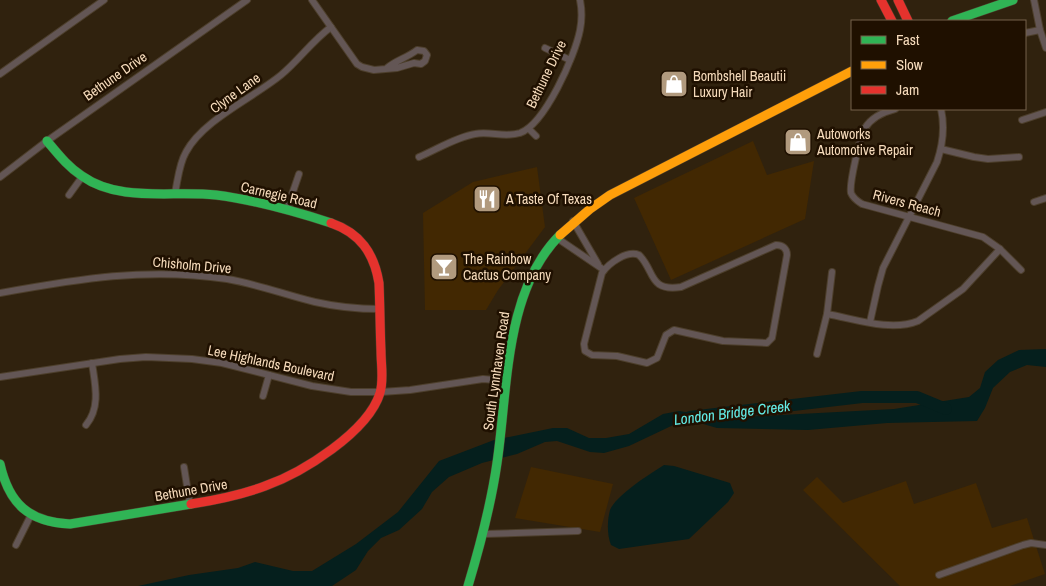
<svg xmlns="http://www.w3.org/2000/svg" width="1046" height="586" viewBox="0 0 1046 586" font-family="'Archivo Narrow',sans-serif">
<style>
.built{fill:#422802}
.water{fill:#051f1d}
.lines{fill:none;stroke-linecap:round;stroke-linejoin:round}
.river{stroke:#051f1d;stroke-width:12}
.street-casing{stroke:#4d3f2c;stroke-width:8}
.fast-casing{stroke:#4d3f2c;stroke-width:10}
.slow-casing{stroke:#4d3f2c;stroke-width:10}
.jam-casing{stroke:#4d3f2c;stroke-width:10}
.street{stroke:#635655;stroke-width:6}
.fast{stroke:#30b455;stroke-width:9}
.slow{stroke:#ff9f0a;stroke-width:9}
.jam{stroke:#e5322d;stroke-width:9}
.labels{text-anchor:middle;stroke-width:5;stroke-linejoin:round;paint-order:stroke}
.street-label{font-size:14px;fill:#f6dbbb;stroke:#1f1000}
.poi-label{font-size:14px;fill:#f6dbbb;stroke:#1f1000;text-anchor:start}
.water-label{font-size:15px;font-style:italic;fill:#63eee8;stroke:#1f1000}
</style>
<rect width="100%" height="100%" fill="#30220e"/>
<!-- built -->
<g class="built">
<path d="M753,141L767,175L814,161L805,219L671,280L634,198Z"/>
<path d="M537,167L545,227L498,290L486,310H425L423,213L473,182Z"/>
<path d="M531,467L613,484L600,532L515,518Z"/>
<path d="M817,477L843,503L906,481L914,504L976,483L992,528L1027,518L1045,574L1010,586H900L803,490Z"/>
</g>
<!-- water -->
<g class="water">
<path d="M1046,349V367L1027,365L1010,372L993,388L985,408L977,421L887,423L808,430L717,428L686,419L629,446L604,453L590,452L557,441L545,442L517,454L482,463L449,477L432,492L422,509L399,530L381,538L368,551L356,570L332,586H138L189,575L238,568L255,562L293,571H312L356,544L398,512L439,461L494,440L553,428H567L589,438H606L629,434L663,414L679,411L722,418L894,409L969,397L980,388L985,372L998,360L1019,350Z"/>
<path d="M664,465L674,466L730,483L734,493L728,502L689,539L619,549L611,545C607,535 607,521 610,510C615,496 651,473 664,465Z"/>
</g>
<g class="lines">
<!-- river -->
<path class="river" d="M690,417L862,397H917L946,409"/>
<defs>
<g id="street">
<path d="M312,0L357,64L362,67L374,70L397,68L414,63L421,64L425,61L427,55L424,51L417,50C407,58 396,60 387,68"/>
<path d="M1034,0L1040,30L1046,48"/>
<path d="M1025,33L1040,30"/>
<path d="M545,48L570,60"/>
<path d="M0,74L104,0"/>
<path d="M895,109C883,112 872,117 865,128C860,136 849,184 851,193C853,198 857,201 862,204L983,237L1000,249L1021,270"/>
<path d="M1022,120L1046,112"/>
<path d="M529,129L536,136"/>
<path d="M941,149L974,157L988,159L1019,157"/>
<path d="M419,157C436,150 456,137 475,134C490,131 505,138 520,133C545,124 575,56 580,30C582,20 582,10 580,0"/>
<path d="M0,177L47,141L247,0"/>
<path d="M175,193C178,179 179,164 186,152C203,120 253,98 281,75C299,60 312,41 331,27"/>
<path d="M69,195L82,177"/>
<path d="M1034,202L1046,198"/>
<path d="M287,209L299,174"/>
<path d="M573,221L598,264"/>
<path d="M557,238L604,270"/>
<path d="M776,245C782,245 787,248 787,255L772,338L767,343L723,341L674,330L666,335L657,358L647,363L617,356L592,355L585,351L584,344L602,273C609,263 627,250 639,255C655,270 648,292 681,287Z"/>
<path d="M0,293C78,279 147,267 227,279C257,284 286,295 315,302C337,307 358,309 380,309"/>
<path d="M827,314C855,319 891,332 918,321L963,289L1000,249"/>
<path d="M870,322L878,286L883,268L937,162C943,144 945,127 941,109"/>
<path d="M817,354L827,314L832,272"/>
<path d="M0,377L120,359L146,357L192,359L222,363L312,386L351,392H381L410,390L483,379L507,381"/>
<path d="M263,396L269,375"/>
<path d="M86,425C101,407 95,384 92,363"/>
<path d="M184,467L190,505"/>
<path d="M484,534L578,531"/>
<path d="M16,545L31,515"/>
<path d="M939,575L1023,545L1031,543L1046,545"/>
</g>
<g id="fast">
<path d="M952,21L1013,0"/>
<path d="M47,141C58,154 68,167 82,176C120,203 173,190 216,195C255,200 294,211 331,223"/>
<path d="M0,464C9,504 29,522 70,524L191,504"/>
<path d="M468,586C480,546 491,505 497,463C508,390 504,291 560,235"/>
</g>
<path id="slow" d="M560,235L590,209L610,195L852,71"/>
<g id="jam">
<path d="M881,0L892,21"/>
<path d="M898,0L908,21"/>
<path d="M191,504C216,500 241,495 265,486C302,473 368,432 380,393C384,380 381,365 381,351C380,329 380,306 379,283C374,253 360,233 331,223"/>
</g>
</defs>
<!-- street casing -->
<use href="#street" class="street-casing"/>
<!-- fast casing -->
<use href="#fast" class="fast-casing"/>
<!-- slow casing -->
<use href="#slow" class="slow-casing"/>
<!-- jam casing -->
<use href="#jam" class="jam-casing"/>
<!-- street -->
<use href="#street" class="street"/>
<!-- fast -->
<use href="#fast" class="fast"/>
<!-- slow -->
<use href="#slow" class="slow"/>
<!-- jam -->
<use href="#jam" class="jam"/>
</g>
<!-- icons -->
<defs>
<symbol id="shop-square" viewBox="-11 -11 22 22"><rect x="-9" y="-9" width="18" height="18" rx="4" fill="#b19a7e" stroke="#1f1000"/><path d="M-5-2.5h2.3a2.7 3.5 0 0 1 5.4 0H5L5.5 6h-11ZM-1.5-2.5h3a1.5 2.3 0 0 0-3 0Z" fill="#fff"/></symbol>
<symbol id="restaurant-square" viewBox="-11 -11 22 22"><rect x="-9" y="-9" width="18" height="18" rx="4" fill="#b19a7e" stroke="#1f1000"/><path d="M-5-6h1v4h1v-4h1v4h1v-4h1v5L-1.5 .5V6h-2V.5L-5-1ZM5-6V6H3V1.5H1.5Q1.5-4 5-6Z" fill="#fff"/></symbol>
<symbol id="bar-square" viewBox="-11 -11 22 22"><rect x="-9" y="-9" width="18" height="18" rx="4" fill="#b19a7e" stroke="#1f1000"/><path d="M-6-5H6L.8 .8V4.5H3.5V6h-7V4.5H-.8V.8Z" fill="#fff"/></symbol>
</defs>
<g fill-rule="evenodd">
<use href="#shop-square" x="658" y="68" width="32" height="32"/>
<use href="#shop-square" x="782" y="126" width="32" height="32"/>
<use href="#restaurant-square" x="471" y="183" width="32" height="32"/>
<use href="#bar-square" x="428" y="251" width="32" height="32"/>
</g>
<g class="labels">
<!-- street labels -->
<g class="street-label">
<text transform="translate(546 74) rotate(-64)" y="5">Bethune Drive</text>
<text transform="translate(115 76) rotate(-35)" y="5">Bethune Drive</text>
<text transform="translate(235 93) rotate(-36)" y="5">Clyne Lane</text>
<text transform="translate(279 195) rotate(13)" y="5">Carnegie Road</text>
<text transform="translate(907 203) rotate(15)" y="5">Rivers Reach</text>
<text transform="translate(192 265) rotate(5)" y="5">Chisholm Drive</text>
<text transform="translate(271 363) rotate(12)" y="5">Lee Highlands Boulevard</text>
<text transform="translate(496 371) rotate(-82)" y="5">South Lynnhaven Road</text>
<text transform="translate(191 490) rotate(-10)" y="5">Bethune Drive</text>
</g>
<!-- poi labels -->
<g class="poi-label">
<text x="693" y="81">Bombshell Beautii<tspan x="693" dy="16">Luxury Hair</tspan></text>
<text x="817" y="139">Autoworks<tspan x="817" dy="16">Automotive Repair</tspan></text>
<text x="506" y="204">A Taste Of Texas</text>
<text x="463" y="264">The Rainbow<tspan x="463" dy="16">Cactus Company</tspan></text>
</g>
<!-- water labels -->
<g class="water-label">
<text transform="translate(732 413) rotate(-7)" y="5">London Bridge Creek</text>
</g>
</g>
<!-- legend -->
<rect x="851" y="20" width="175" height="90" fill="#1f1000" stroke="#75614b"/>
<rect x="861" y="36" width="25" height="8" fill="#30b455" stroke="#75614b"/>
<text x="896" y="45" font-size="15" fill="#f6dbbb">Fast</text>
<rect x="861" y="61" width="25" height="8" fill="#ff9f0a" stroke="#75614b"/>
<text x="896" y="70" font-size="15" fill="#f6dbbb">Slow</text>
<rect x="861" y="86" width="25" height="8" fill="#e5322d" stroke="#75614b"/>
<text x="896" y="95" font-size="15" fill="#f6dbbb">Jam</text>
</svg>
